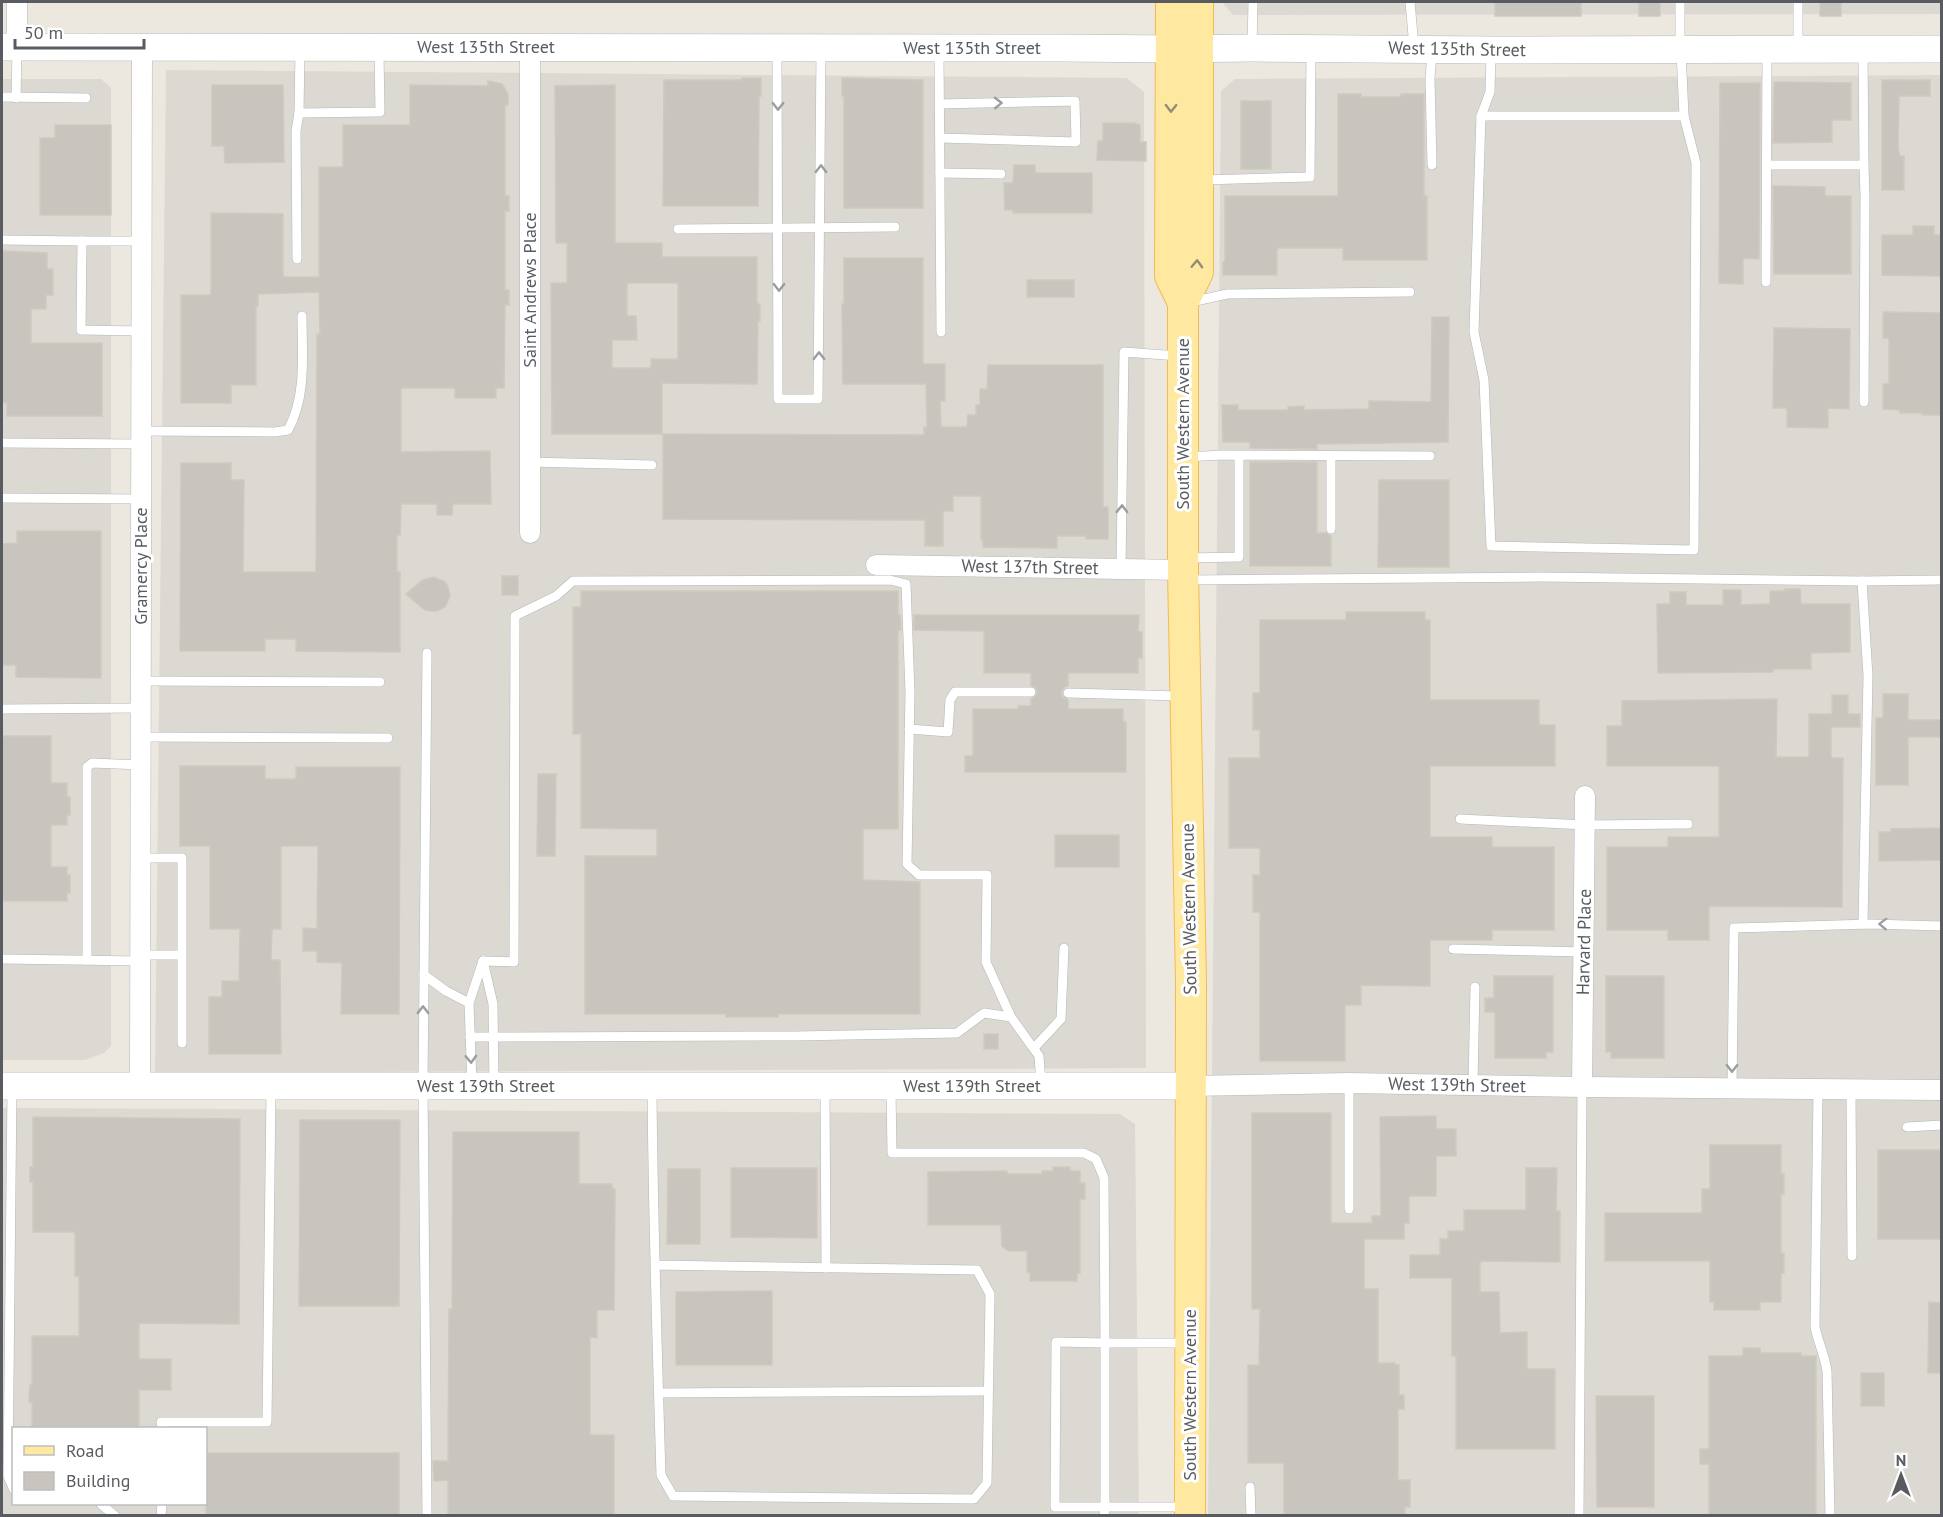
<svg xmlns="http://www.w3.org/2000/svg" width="1943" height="1517" viewBox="0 0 1943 1517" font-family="'PT Sans',sans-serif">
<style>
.industrial{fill:#dcd9d3;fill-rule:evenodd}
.building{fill:#c8c4be;stroke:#d0c9bd;stroke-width:1.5;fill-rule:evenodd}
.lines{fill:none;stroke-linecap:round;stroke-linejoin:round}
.lane-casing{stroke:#b2b6ba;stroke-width:10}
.street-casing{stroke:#b2b6ba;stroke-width:21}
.secondary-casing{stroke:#b3b7bc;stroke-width:28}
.primary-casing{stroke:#f3ba50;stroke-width:32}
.lane{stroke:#fff;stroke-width:9}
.street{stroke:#fff;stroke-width:20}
.secondary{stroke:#fff;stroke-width:27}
.primary{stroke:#ffe9a0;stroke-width:30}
.oneway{stroke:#9b9da0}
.oneway2{stroke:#928d76}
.labels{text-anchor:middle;stroke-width:6;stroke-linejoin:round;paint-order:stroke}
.street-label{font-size:18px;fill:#585c60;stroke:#fff}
</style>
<rect width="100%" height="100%" fill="#ece8df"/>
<!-- industrial -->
<g class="industrial">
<path d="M1222,2H1941L1942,14L1233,15Z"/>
<path d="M166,70L1127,78L1144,92L1146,1068L155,1073Z"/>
<path d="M1941,75V1515L1208,1516L1221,91L1235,79Z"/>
<path d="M2,79H101L111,88V1046L104,1053L85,1060H2Z"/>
<path d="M2,1108L1120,1114L1135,1124L1139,1515L2,1516ZM14,1428H206V1504H14Z"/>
</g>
<!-- building -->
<g class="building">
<rect x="1495" y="2" width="86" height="14"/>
<rect x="1639" y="2" width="21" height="14"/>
<rect x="1820" y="2" width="21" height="14"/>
<path d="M742,78H761V96H759L758,206H663L664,80H742Z"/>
<path d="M842,78L923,80V208H844V96H842Z"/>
<path d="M1882,80H1930V96H1899L1898,149L1900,156H1904V190H1882Z"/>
<path d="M488,81L502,84L508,94V105H505V196H509V211H505V290H509V305H505L504,388H496V398H455V388H401V452L490,451L491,504H453L452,515H437V504H401L400,535H397V572H400V652L296,651V639H265V651H180L181,463H231V480H244L243,572H316L317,334H320L319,292L258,294V306H256V385H231V403H181V295H211V213L283,214V277H319V167H343V125H410V85L488,86Z"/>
<path d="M1775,82L1851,83V120H1832V142L1773,143L1774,83Z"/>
<path d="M1720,83H1760L1759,259L1743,258V284L1719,283Z"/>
<path d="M212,85H283L284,162L225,163L224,146H212Z"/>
<path d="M615,85V243H662V257H757V304H760V321H758L757,384L662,383V434H552L551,283H567V243H556L555,86ZM627,283H678V359H651V368H612V340H637L636,316H627Z"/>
<path d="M1338,94H1361V97H1401V94H1424V196H1427V260H1343V248H1277V275H1223V262H1225V196H1338Z"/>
<rect x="1241" y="101" width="30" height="68"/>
<path d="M1103,123H1135V124L1140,125V142H1146V161L1097,160L1098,141H1103Z"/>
<path d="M55,125H111V215H40V138H55Z"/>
<path d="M1014,165H1035V173H1092V213H1013V210H1005L1004,183H1013Z"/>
<path d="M1773,186L1825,187V196H1851V274H1774Z"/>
<path d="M1913,226H1934V235H1941V276L1882,275V235H1913Z"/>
<path d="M2,251L47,253V269H53V295H46V309H31V343H102V416H7V403L2,402Z"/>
<path d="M844,258H923V364H945V401H940L941,427H967L968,415H976V405H980V389H987L988,365H1103V507H1108V539H1086V536H1057V548L983,547V540H981V496H953V511H943V546H925V520L663,519V434L924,435V427H927L926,384H843L842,304H844Z"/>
<rect x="1027" y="280" width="47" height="17"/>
<path d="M1883,312L1941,313V415H1922V413H1900V410L1883,409V384H1889V338H1883Z"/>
<path d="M1432,317H1449L1448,442L1317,444V449L1250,448V442H1223L1222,405H1238V410H1288V407L1304,406V410L1369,409V401L1431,402Z"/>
<path d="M1774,328L1850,329L1849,409L1828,408V428L1787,427V408H1773Z"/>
<path d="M1250,462H1317V533H1326L1331,536V566H1250Z"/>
<path d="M1379,480H1449V567H1378Z"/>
<path d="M17,531H101V678L16,677V665H2V544L17,543Z"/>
<rect x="502" y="576" width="16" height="19"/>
<path d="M434,577L445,582L448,587L450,596L445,607L437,611H431L425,610L406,594L423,580Z"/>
<path d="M1785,589H1800L1801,604H1850V652L1811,653V669H1773V672L1658,673L1657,604H1670V592H1686V605H1723V590H1741V605L1770,604V591H1785Z"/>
<path d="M581,591H898V615H900L901,630H898V829H863V880L920,882V1014H778V1017H726V1014H585V856H657V829L581,828V734H573V607H581Z"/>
<path d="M1346,612H1425V620H1430V700H1539V725H1555V766H1430V837H1492V847H1554V930H1492V940H1430V986L1361,985V1005H1345V1061H1260V912H1253V875H1260V848H1229V758H1260V730H1253V693H1260V620H1346Z"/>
<path d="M914,615H1139L1138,632H1142V658H1138V673H1068V686L1064,687L1061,692L1062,697L1068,700V709H1123V722H1126V772H965V756H973V709H1018V706H1031V699L1036,696L1037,689L1031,685V673H984V631L914,630Z"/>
<path d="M1883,694H1908V720H1941V737H1908V785H1876V718H1883Z"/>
<path d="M1832,695H1848V714H1860V727H1831V758H1843L1842,907L1709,906V940H1668V930H1607V847H1668V837H1719V766H1607V726H1622V701L1777,699L1776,757H1809V714H1832Z"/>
<path d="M2,736H51V783H67V797H70V815H67V825H51V867H67V875H70V893H67V901H2Z"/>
<path d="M180,766H265V779H296V767H400L399,1014H341L342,963L317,962V951H303V928L317,929L318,846H281V929H272L271,960H280L281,1054H209V997H222V981H239L240,929H210V846H180Z"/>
<path d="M538,774H556L555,856H537Z"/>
<path d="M1941,828V860L1879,861V832H1891V829Z"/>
<rect x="1055" y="835" width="64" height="32"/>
<path d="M1494,976H1553V1052H1546V1058H1495V1012H1485V998H1494Z"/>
<path d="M1606,976H1664V1058H1611V1052H1606Z"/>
<rect x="984" y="1034" width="14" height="15"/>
<path d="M1252,1113H1331V1223H1372V1216H1381L1380,1117L1436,1116V1129H1456V1156H1436V1196H1409V1223H1404V1239H1364V1289H1378V1363H1395V1365H1399V1395H1404V1409H1398V1480H1410V1507H1405V1515H1284V1463H1248V1365H1259L1260,1309H1252Z"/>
<path d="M33,1117L240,1119L239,1324L139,1323V1359H171V1390H139V1428H32V1402H29L30,1385H32V1336H79V1276H75V1232H33V1182H30V1167H33Z"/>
<path d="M300,1120H400L399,1306H299Z"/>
<path d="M453,1132H579V1184H612V1189H615L614,1310H597V1338L590,1337V1435H614V1515H448V1480L434,1481L433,1461H448L449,1309H452Z"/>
<path d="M1710,1145H1781V1174H1784V1194H1781V1253H1784V1273H1781V1302H1760V1310H1714V1302H1710V1261H1605V1213H1702V1189H1710Z"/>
<rect x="1878" y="1150" width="63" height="89"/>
<path d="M1053,1167H1070V1171H1080V1183H1085V1199H1080V1273H1077V1281H1030V1272H1027V1251H1009L1002,1246L1001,1225H928V1172L1007,1171V1174H1042V1171H1053Z"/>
<path d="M731,1168H817V1238L731,1237Z"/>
<path d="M1526,1168H1557L1556,1211H1560V1262L1480,1261V1292H1499L1500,1333L1527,1332V1369H1555V1449H1456V1356H1452V1278H1410V1255H1440V1239H1448V1231H1464V1210H1526Z"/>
<path d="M668,1169H700V1244H667Z"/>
<path d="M772,1291V1365H676V1292Z"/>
<path d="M1929,1302L1941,1303V1373H1928Z"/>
<path d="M1743,1348H1760V1353H1801V1356H1816V1515H1709V1464H1700V1449H1709V1356H1743Z"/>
<rect x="1861" y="1373" width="23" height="33"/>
<path d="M1596,1396H1654V1507H1597Z"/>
<rect x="206" y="1453" width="193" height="62"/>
</g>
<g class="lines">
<defs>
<g id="lane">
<path d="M1410,2L1414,47"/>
<path d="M1252,45L1253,2"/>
<path d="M1798,46V2"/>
<path d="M1680,47V2"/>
<path d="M300,49L299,113L380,112L379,51"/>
<path d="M777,50L778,399H818L821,49"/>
<path d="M939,50L941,332"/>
<path d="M1491,52L1490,92L1481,116L1474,332L1484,380L1491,546L1694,550L1696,163L1684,116L1681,51"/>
<path d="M2,97L86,98"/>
<path d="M16,98L17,49"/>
<path d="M939,104L1075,101L1076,142L940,138"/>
<path d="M1481,116H1684"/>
<path d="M1432,165L1430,78L1432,53"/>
<path d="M1767,165H1864L1863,51"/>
<path d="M1864,165L1865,196L1864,402"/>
<path d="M940,173L1001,174"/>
<path d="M1202,180L1310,177L1311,50"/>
<path d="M678,229L895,227"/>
<path d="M2,240L82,241"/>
<path d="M142,241H82L81,330L142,331"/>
<path d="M297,259L296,131L299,113"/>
<path d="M1766,282L1767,51"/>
<path d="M1191,302L1227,294L1410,292"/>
<path d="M141,431L275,432L288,430C307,396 302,353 302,316"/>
<path d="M2,443L141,444"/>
<path d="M1331,456V529"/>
<path d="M1186,457L1222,455L1430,456"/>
<path d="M530,462L652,465"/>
<path d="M2,498L141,499"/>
<path d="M1186,558L1239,557V456"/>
<path d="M1121,568L1124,352L1179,356"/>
<path d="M1188,580L1541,577L1862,581L1868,676L1863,924"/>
<path d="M1862,581L1942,580"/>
<path d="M427,653L423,1086L427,1516"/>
<path d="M141,681L380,682"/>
<path d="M1068,693L1180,696"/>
<path d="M2,709L141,708"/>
<path d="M909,729L948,732L950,700L955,692H1031"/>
<path d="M141,737L388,738"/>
<path d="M1460,819L1585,825L1688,824"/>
<path d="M141,858H182V1043"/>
<path d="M1453,949L1584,952"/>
<path d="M141,955H181"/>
<path d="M2,959L141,961"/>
<path d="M87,960V767L92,763L141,765"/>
<path d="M483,961L514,962L515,616L556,596L573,581L890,580L906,584L910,692L907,864L919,875H987L986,962L1011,1017"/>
<path d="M483,961L493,1004L494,1084"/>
<path d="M424,975L446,991L469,1003"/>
<path d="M470,1037L796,1036L957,1033L984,1013L1011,1017L1039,1056L1041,1084"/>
<path d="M1034,1048L1061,1019L1064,948"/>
<path d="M1349,1083V1209"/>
<path d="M472,1085L469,1003L483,961"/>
<path d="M1473,1085L1475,987"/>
<path d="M825,1087L826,1268"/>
<path d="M12,1088L8,1476L14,1490"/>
<path d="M1732,1088L1734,928L1870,924L1942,926"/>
<path d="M652,1089C653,1218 657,1346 661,1475L673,1496L974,1499L987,1483L990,1294L977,1270L655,1265"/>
<path d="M891,1089L892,1153H1084L1096,1159L1104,1178L1105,1343H1185"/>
<path d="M1818,1089L1815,1327C1818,1342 1825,1356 1827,1371L1830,1516"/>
<path d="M1851,1089L1852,1256"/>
<path d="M1907,1127L1942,1125"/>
<path d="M659,1393L988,1391"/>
<path d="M162,1428L161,1422H267L271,1089"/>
<path d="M1250,1487L1251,1516"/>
<path d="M101,1504L115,1516"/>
<path d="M161,1516L162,1504"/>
<path d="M1104,1516L1105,1507H1055L1056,1342L1105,1343V1507H1187"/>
<path d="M1579,1516L1582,1087"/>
</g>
<g id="street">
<path d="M17,47V2"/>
<path d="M530,47V533"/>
<path d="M876,565L1183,570"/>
<path d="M140,1086L142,47"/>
<path d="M1191,1086L1349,1083L1582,1087L1942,1090"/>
<path d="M1582,1087L1585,796"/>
</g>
<g id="secondary">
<path d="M2,47L1061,48L1171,49L1252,48L1491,50L1942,49"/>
<path d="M2,1086H1191"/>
</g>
<g id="primary">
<path d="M1171,2L1170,276L1183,303V570L1191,982L1190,1516"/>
<path d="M1183,303L1198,272V2"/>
</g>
</defs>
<!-- lane casing -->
<use href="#lane" class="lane-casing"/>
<!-- street casing -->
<use href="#street" class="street-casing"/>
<!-- secondary casing -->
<use href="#secondary" class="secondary-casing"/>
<!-- primary casing -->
<use href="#primary" class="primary-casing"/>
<!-- lane -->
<use href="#lane" class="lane"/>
<!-- street -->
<use href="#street" class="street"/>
<!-- secondary -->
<use href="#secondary" class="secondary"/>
<!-- primary -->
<use href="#primary" class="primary"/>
</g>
<!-- one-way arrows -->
<defs><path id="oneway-chevron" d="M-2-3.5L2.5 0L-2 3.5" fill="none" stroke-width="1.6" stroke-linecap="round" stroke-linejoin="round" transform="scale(1.5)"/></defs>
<g class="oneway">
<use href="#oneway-chevron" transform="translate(998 103) rotate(-1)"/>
<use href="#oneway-chevron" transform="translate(778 106) rotate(90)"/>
<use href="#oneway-chevron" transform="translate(821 169) rotate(-89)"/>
<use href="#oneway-chevron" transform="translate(779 287) rotate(90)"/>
<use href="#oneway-chevron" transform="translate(819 356) rotate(-90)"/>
<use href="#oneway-chevron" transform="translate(1122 509) rotate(-89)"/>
<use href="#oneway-chevron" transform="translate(1883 924) rotate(-178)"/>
<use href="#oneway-chevron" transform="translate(423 1010) rotate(-90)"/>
<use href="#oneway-chevron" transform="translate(471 1059) rotate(88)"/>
<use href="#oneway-chevron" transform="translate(1732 1068) rotate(91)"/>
</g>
<g class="oneway2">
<use href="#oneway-chevron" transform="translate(1171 108) rotate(91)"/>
<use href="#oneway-chevron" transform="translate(1197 264) rotate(-88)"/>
</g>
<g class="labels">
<!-- street labels -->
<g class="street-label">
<text x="486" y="53">West 135th Street</text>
<text x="972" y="54">West 135th Street</text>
<text transform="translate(1457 49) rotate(1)" y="6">West 135th Street</text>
<text transform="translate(530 290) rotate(-90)" y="6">Saint Andrews Place</text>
<text transform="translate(1183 424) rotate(-90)" y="6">South Western Avenue</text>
<text transform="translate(141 566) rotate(-90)" y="6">Gramercy Place</text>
<text transform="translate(1030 567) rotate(1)" y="6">West 137th Street</text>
<text transform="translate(1189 909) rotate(-91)" y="6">South Western Avenue</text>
<text transform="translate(1584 942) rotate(-89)" y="6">Harvard Place</text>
<text transform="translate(1457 1085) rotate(1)" y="6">West 139th Street</text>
<text x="486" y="1092">West 139th Street</text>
<text x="972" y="1092">West 139th Street</text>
<text transform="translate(1190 1395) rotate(-90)" y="6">South Western Avenue</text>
</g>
</g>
<!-- border -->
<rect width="1943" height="1517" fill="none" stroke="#585c60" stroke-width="6"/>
<!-- legend -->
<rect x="12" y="1427" width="195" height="78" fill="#ffffff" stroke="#bcbebf" stroke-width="1.5"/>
<rect x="24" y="1446" width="30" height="9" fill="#ffe9a0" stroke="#bcbebf" stroke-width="1.5"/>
<text x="66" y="1457" font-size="18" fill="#585c60">Road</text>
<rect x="24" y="1472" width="30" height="18" fill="#c8c4be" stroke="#bcbebf" stroke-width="1.5"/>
<text x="66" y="1487" font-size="18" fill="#585c60">Building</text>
<!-- north arrow -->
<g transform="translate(1901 1475)" stroke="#ffffff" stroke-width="4.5" paint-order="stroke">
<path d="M0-4.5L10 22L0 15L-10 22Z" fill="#585c60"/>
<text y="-9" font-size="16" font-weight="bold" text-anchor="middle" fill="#585c60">N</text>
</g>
<!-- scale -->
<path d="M15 39v9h129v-9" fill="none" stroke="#585c60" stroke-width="3"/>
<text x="24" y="39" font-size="18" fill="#585c60" stroke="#ffffff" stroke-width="4.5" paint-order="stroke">50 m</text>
</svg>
